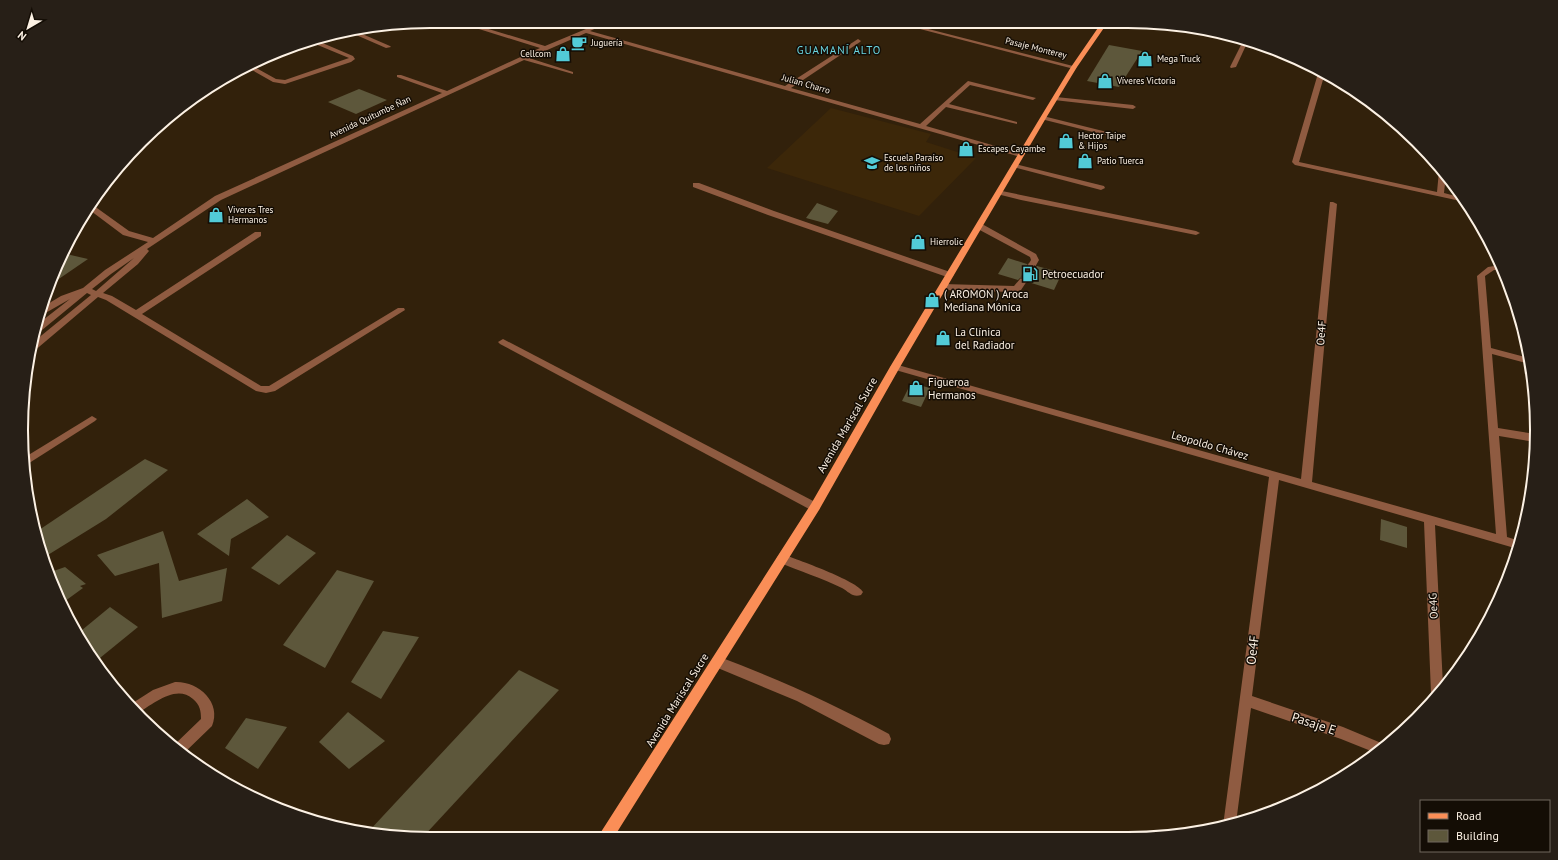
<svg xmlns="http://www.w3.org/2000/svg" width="1558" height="860" viewBox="0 0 1558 860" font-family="'PT Sans',sans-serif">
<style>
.built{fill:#3c2709}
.building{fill:#5d573b}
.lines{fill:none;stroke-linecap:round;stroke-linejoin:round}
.minor-tunnel{stroke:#50402c;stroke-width:8;stroke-dasharray:8 4;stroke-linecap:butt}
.minor{fill:#8f5b41;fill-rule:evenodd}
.major{fill:#fa8e57;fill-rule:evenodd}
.labels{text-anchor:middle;stroke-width:3;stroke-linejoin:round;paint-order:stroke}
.far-poi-label{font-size:9px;fill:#fcf1e4;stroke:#140d05;text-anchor:start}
.far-street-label{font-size:9px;fill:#fcf1e4;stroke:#140d05}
.far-quarter-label{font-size:11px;letter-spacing:1px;fill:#6bd7e2;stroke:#140d05}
.poi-label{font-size:11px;fill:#fcf1e4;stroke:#140d05;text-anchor:start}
.street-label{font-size:11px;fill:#fcf1e4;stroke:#140d05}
.near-street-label{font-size:13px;fill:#fcf1e4;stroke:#140d05}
.rim{fill:none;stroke:#fcf1e4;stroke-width:2}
</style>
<rect width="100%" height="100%" fill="#32210b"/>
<!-- built -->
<path class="built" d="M831,108L931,134L926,142L976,158L919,216L767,168Z"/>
<!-- building -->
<g class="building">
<path d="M1109,45L1142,51L1119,87L1087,81Z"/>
<path d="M359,89L387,100L356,114L328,102Z"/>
<path d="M817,203L838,211L828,224L806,218Z"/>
<path d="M62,253L88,259L50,285Z"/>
<path d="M1008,258L1027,264L1029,268H1035L1037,266L1062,273L1054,290L1028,282V280L1024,278H1020L1018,280L998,274Z"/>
<path d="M911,383L930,388L921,407L902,401Z"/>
<path d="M145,459L168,470L106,519L43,558L36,532Z"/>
<path d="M247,499L269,517L231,539L229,556L197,534Z"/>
<path d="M1381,519L1407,527V548L1380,540Z"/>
<path d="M163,531L179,581L227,568L222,601L162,618L159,563L115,576L97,555Z"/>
<path d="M287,535L316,553L279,585L251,568Z"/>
<path d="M65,567L86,584L80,586L83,588L61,604L52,586L48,573Z"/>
<path d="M337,570L374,581L325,668L283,645Z"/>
<path d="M110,607L138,627L95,662L76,635Z"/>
<path d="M383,631L419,637L381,699L351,682Z"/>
<path d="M519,670L559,690L422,838H403L369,831Z"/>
<path d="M348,712L385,741L349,769L319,742Z"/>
<path d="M246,718L287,727L258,769L225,748Z"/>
</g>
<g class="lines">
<!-- minor-tunnel -->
<path class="minor-tunnel" d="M1023,281L1032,265"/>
<!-- minor -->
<g class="minor">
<path d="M897,23H905L1077,67L1074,69Z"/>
<path d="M463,24H472L545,46L598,24H605L590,31L785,86L858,39L861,41L860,42L791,88L920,124L968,81L1036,98L1033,100L970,85L949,104L1017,122V124L946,107L926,126L1023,154V156L1021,157L586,33L529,58L573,72V74L524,60L221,200L147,249L149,251L138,264L103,293L112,296L136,310L255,232H261V236L142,314L261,386H269L398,308H404L405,310L275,391L266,393L256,391L106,300L98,297L33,352L29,353L31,344L91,295L87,293L36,335L33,336L34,327L70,299L42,315H38L41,308L61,296L83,288L105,270L148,242L123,235L87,208L90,203L129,231L153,238L215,196L442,93L397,77V75H401L447,91L540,48ZM134,258L96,291L92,289L111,274Z"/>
<path d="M353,30L390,46L391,47L386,48L347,31Z"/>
<path d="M313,39L353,56L355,59L351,62L285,84L273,82L245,66L249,64L276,79L285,80L349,58L308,41Z"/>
<path d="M1244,39L1248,41L1236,67L1231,68L1230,67Z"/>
<path d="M1319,70L1325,73L1299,162L1437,192L1439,171L1441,169L1446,174L1444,193L1463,198L1465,202L1295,165L1292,162Z"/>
<path d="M1056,97L1133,105L1136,107L1133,109L1054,100V98Z"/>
<path d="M1043,116L1107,132L1108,133L1105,135L1041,119V117Z"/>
<path d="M1015,164L1104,186L1105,188L1101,190L1013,167L1011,166Z"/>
<path d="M693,183H699L774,211L953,273L954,275L950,277H947L768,215L693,187Z"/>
<path d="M997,190L1196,231L1200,233L1196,235L1021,200L997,194Z"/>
<path d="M1330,202H1333L1337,204L1312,482L1496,534L1477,276L1488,267L1501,265L1503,270H1494L1485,276L1491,348L1529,358L1530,364L1492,354L1498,428L1535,434V442L1499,436L1507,537L1520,541L1518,549L1435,525L1443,686L1434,698L1431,693L1424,522L1279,480L1252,696L1343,727L1386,745L1376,753L1341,739L1251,708L1236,823L1223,826L1269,477L892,369L890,367L895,364L898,365L1301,479Z"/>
<path d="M976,224H982L1036,254L1039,260L1035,267H1029L1028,265L1031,260L1030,257L976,228Z"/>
<path d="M1020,279H1023L1027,281L1021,290L1014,292L943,290L939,287L943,284L1014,286Z"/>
<path d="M503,339L819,504L820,507L819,510L815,511L811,510L500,344L498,342Z"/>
<path d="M92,416L97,419L95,421L23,467L22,459Z"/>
<path d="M782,554C796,559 858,581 863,592L861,595C853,598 849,592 842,588C822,578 799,571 778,562L776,559L778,556Z"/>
<path d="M717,656C776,678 834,704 889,734L891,739L889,744L884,745L879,744L797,701L713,666L711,662L713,658Z"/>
<path d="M175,682C198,681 222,702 212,726L183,754L173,746L201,719C201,711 200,705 193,699C176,684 153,704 137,714L128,706L153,690Z"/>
</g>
<!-- major -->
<path class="major" d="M1102,22H1108L1077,67L1046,118L900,367L819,510L614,837H599L601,832L811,504L890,367L1040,118L1071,67Z"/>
</g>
<!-- icons -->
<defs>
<symbol id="cafe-bare" viewBox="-9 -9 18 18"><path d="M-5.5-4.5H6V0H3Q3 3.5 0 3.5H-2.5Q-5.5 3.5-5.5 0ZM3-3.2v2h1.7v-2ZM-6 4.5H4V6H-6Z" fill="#52cbd7" stroke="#140d05" stroke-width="2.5" paint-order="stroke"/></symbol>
<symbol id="shop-bare" viewBox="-9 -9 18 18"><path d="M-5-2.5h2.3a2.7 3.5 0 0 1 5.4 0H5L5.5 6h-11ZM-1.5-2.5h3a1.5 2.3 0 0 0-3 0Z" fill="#52cbd7" stroke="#140d05" stroke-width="2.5" paint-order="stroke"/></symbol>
<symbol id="school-bare" viewBox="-9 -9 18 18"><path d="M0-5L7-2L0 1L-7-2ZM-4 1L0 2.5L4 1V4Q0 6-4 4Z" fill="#52cbd7" stroke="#140d05" stroke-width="2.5" paint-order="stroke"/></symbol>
<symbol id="fuel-bare" viewBox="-9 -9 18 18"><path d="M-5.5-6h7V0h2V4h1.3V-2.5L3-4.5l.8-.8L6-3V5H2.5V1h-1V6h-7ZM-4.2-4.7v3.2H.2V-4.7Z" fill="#52cbd7" stroke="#140d05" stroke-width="2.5" paint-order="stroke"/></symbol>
</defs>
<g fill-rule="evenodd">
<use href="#cafe-bare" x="568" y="32" width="22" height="22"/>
<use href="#shop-bare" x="552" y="43" width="22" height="22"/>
<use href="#shop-bare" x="1134" y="48" width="22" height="22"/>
<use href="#shop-bare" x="1094" y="70" width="22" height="22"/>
<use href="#shop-bare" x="1055" y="130" width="22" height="22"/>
<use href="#shop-bare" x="955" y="138" width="22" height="22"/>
<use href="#shop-bare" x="1074" y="150" width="22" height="22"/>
<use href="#school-bare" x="861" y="152" width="22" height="22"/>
<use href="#shop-bare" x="205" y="204" width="22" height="22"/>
<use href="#shop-bare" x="907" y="231" width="22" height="22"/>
<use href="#fuel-bare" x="1019" y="263" width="22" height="22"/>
<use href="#shop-bare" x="921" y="289" width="22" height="22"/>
<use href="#shop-bare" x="932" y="327" width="22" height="22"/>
<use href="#shop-bare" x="905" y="377" width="22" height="22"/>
</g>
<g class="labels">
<!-- far-poi labels -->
<g class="far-poi-label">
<text x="591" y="46">Juguería</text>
<text x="551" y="57" text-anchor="end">Cellcom</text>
<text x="1157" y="62">Mega Truck</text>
<text x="1117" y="84">Víveres Victoria</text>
<text x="1078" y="139">Hector Taipe<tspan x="1078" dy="10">&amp; Hijos</tspan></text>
<text x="978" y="152">Escapes Cayambe</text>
<text x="884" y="161">Escuela Paraíso<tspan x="884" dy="10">de los niños</tspan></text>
<text x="1097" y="164">Patio Tuerca</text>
<text x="228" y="213">Viveres Tres<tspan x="228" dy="10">Hermanos</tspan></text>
<text x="930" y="245">Hierrolic</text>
</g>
<!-- far-street labels -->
<g class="far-street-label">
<text transform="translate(1036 48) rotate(14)" y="3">Pasaje Monterey</text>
<text transform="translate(806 84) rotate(16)" y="3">Julian Charro</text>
<text transform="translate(370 117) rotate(-25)" y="3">Avenida Quitumbe Ñan</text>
</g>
<!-- far-quarter labels -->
<g class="far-quarter-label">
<text x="839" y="54">GUAMANÍ ALTO</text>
</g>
<!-- poi labels -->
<g class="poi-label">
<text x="1042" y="278">Petroecuador</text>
<text x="944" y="298">( AROMON ) Aroca<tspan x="944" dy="13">Mediana Mónica</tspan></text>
<text x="955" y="336">La Clínica<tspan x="955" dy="13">del Radiador</tspan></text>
<text x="928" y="386">Figueroa<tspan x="928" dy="13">Hermanos</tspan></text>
</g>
<!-- street labels -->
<g class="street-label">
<text transform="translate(1321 333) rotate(-85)" y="4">Oe4F</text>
<text transform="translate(847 425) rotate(-60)" y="4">Avenida Mariscal Sucre</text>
<text transform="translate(1210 445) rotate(16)" y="4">Leopoldo Chávez</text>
<text transform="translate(1433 606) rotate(-93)" y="4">Oe4G</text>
<text transform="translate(677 700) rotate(-58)" y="4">Avenida Mariscal Sucre</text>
</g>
<!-- near-street labels -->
<g class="near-street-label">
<text transform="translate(1252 650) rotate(-83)" y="5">Oe4F</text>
<text transform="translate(1314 723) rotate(18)" y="5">Pasaje E</text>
</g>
</g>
<!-- crop -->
<path d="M0 0H1558V860H0ZM430 28H1128A402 402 0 0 1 1530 430V430A402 402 0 0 1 1128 832H430A402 402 0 0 1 28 430V430A402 402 0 0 1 430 28Z" fill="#271f17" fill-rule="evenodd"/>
<path class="rim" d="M430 28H1128A402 402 0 0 1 1530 430V430A402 402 0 0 1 1128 832H430A402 402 0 0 1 28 430V430A402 402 0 0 1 430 28Z"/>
<!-- legend -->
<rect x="1420" y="800" width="130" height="52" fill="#140d05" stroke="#71685e"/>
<rect x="1428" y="813" width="20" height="6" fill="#fa8e57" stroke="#71685e"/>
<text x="1456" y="820" font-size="12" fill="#fcf1e4">Road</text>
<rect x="1428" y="830" width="20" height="12" fill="#5d573b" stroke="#71685e"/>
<text x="1456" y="840" font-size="12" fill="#fcf1e4">Building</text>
<!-- north arrow -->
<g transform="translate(28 28) rotate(218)" stroke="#140d05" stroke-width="3" paint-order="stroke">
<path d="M0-3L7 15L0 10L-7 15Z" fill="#fcf1e4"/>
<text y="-6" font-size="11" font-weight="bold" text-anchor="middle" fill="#fcf1e4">N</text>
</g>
</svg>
